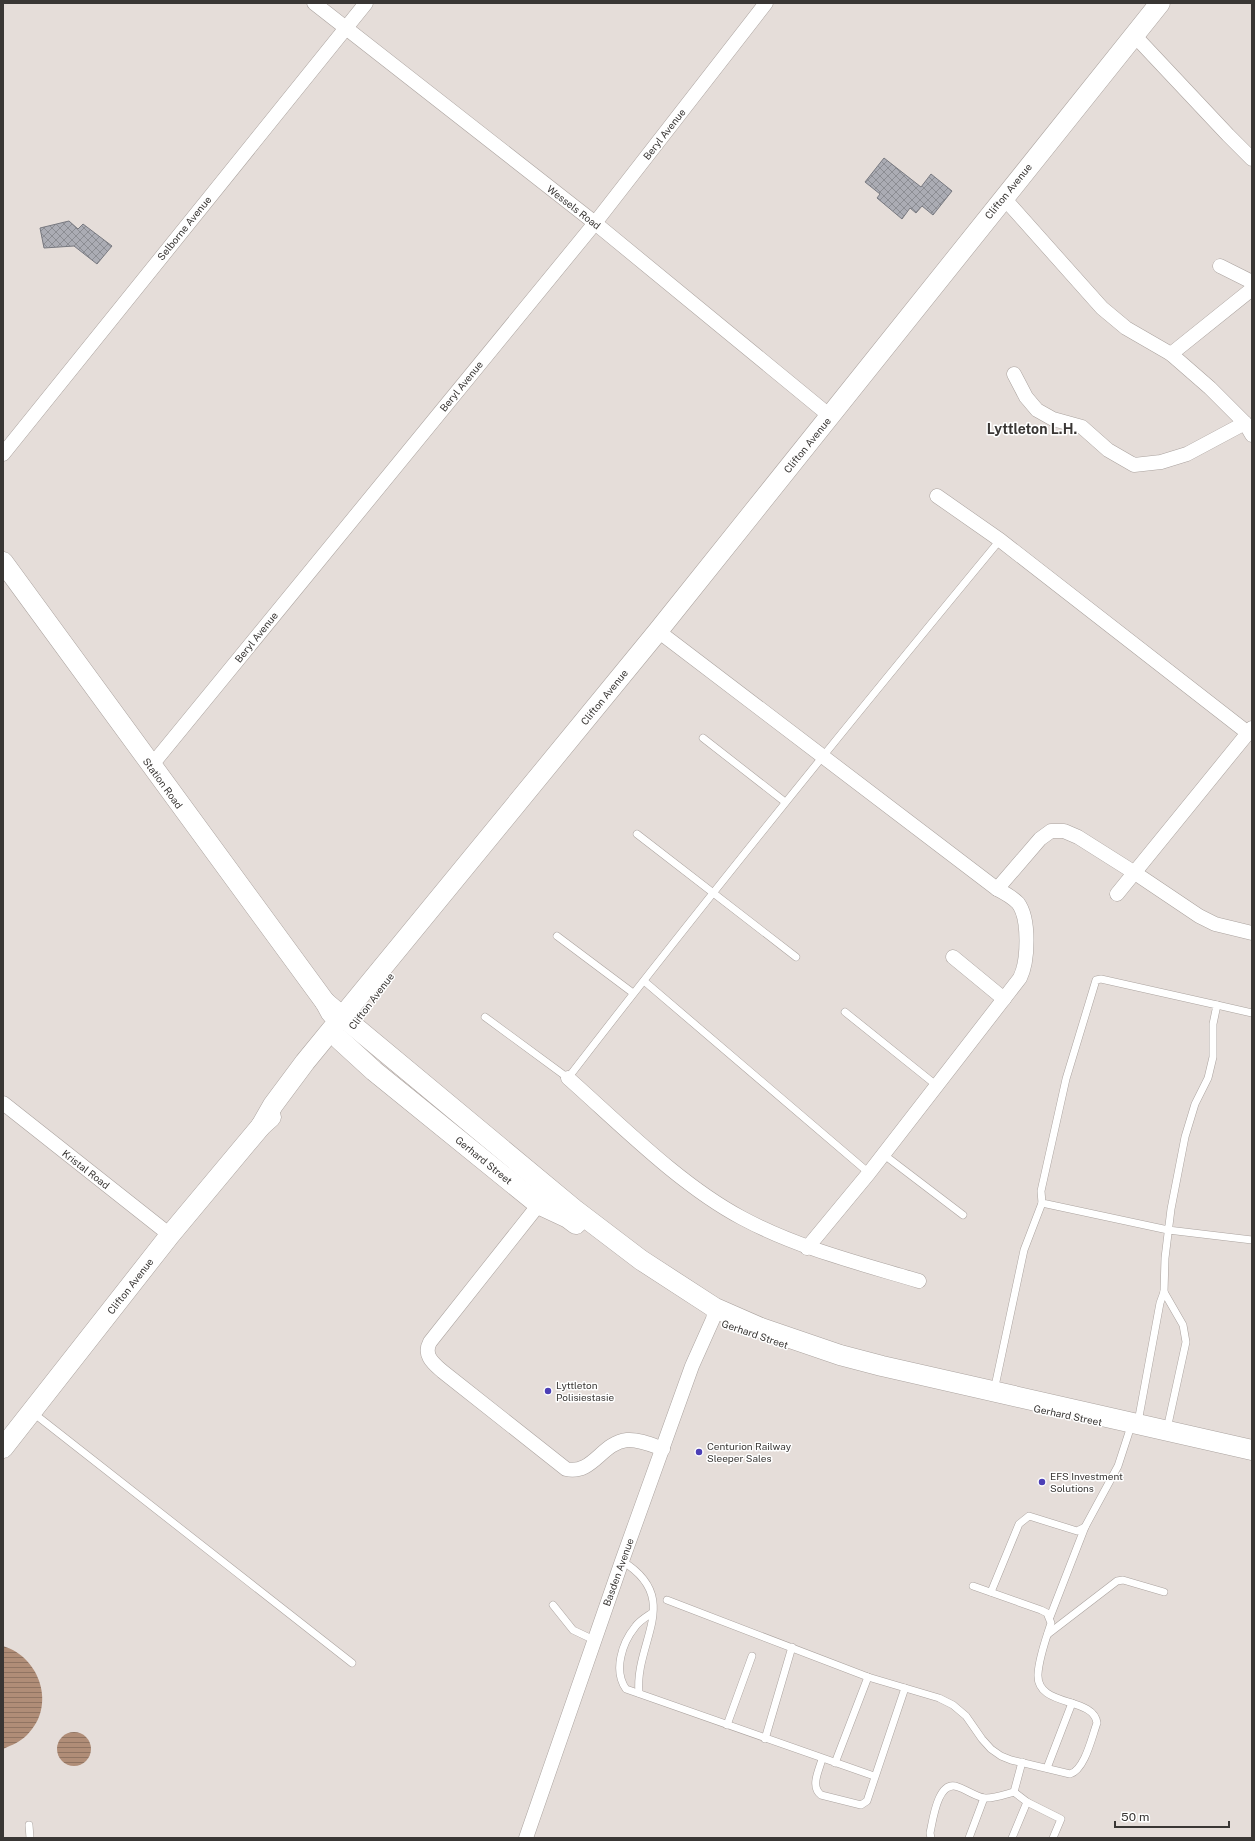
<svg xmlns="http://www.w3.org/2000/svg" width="1255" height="1841" viewBox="0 0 1255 1841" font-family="'Public Sans',sans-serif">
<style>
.water{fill:url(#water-rules)}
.building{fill:url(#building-cross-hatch);stroke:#787980}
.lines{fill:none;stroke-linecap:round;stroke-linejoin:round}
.lane-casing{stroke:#aba39f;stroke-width:8}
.street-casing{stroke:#aba39f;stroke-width:15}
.secondary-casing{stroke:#aba39f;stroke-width:21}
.lane{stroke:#fff;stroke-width:7}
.street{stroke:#fff;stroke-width:14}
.secondary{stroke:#fff;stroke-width:20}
.poi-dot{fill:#4c3fb6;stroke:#fff;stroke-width:1.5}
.labels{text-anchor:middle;stroke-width:3;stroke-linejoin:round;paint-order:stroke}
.street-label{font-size:10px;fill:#393634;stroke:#fff}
.poi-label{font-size:10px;fill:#393634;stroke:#fff;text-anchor:start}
.district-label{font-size:14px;font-weight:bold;fill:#393634;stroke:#fff}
</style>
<defs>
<pattern id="water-rules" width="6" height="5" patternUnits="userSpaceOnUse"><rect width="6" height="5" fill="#b08d77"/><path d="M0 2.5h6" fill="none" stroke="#907462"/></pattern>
<pattern id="building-cross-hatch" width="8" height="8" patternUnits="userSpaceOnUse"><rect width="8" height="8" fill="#abacb4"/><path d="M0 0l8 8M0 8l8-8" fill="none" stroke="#8c8d93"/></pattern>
</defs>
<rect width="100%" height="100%" fill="#e5ddd9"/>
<!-- water -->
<g class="water">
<path d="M3,1646C40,1657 57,1706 27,1735C20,1742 12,1745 3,1749Z"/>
<circle cx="74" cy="1749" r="17"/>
</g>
<!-- building -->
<g class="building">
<path d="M884,158L921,187L931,174L952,191L933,215L922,206L916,213L910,208L902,219L877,198L880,194L865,182Z"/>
<path d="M69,221L78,229L83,224L112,246L97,264L74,246L44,248L40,228Z"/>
</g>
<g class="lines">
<defs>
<g id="lane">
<path d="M703,738L785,802"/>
<path d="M637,834L796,957"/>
<path d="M557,936L633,993"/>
<path d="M644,981L869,1173"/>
<path d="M1217,1005L1252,1013"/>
<path d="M845,1012L936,1085"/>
<path d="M485,1017L568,1078C708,896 853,718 1000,540"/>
<path d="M883,1154L963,1215"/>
<path d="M1164,1292L1183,1325L1186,1342L1167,1429"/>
<path d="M994,1391L1024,1250L1042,1203"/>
<path d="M32,1412L352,1663"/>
<path d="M1138,1422L1160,1303L1164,1292L1165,1258L1171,1209L1185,1137L1195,1104L1208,1078L1213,1057V1024L1217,1005L1101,979L1096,980L1066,1079L1041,1191L1042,1203L1168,1230L1252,1240"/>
<path d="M622,1561C684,1599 634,1642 639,1693"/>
<path d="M991,1592L1019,1524L1029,1516L1077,1531L1085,1527L1118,1466L1132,1423"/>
<path d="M667,1600L868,1677L939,1698L953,1705L966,1716L982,1739L991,1749L1001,1756L1011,1760L1070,1774C1085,1770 1092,1736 1097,1723C1094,1696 1036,1708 1038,1674C1039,1657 1046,1639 1051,1623L1047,1613L1041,1610L973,1586"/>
<path d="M553,1605L573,1630L594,1640"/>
<path d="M652,1613C646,1617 639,1621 635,1627C622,1643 613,1671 626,1689L874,1776"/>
<path d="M1050,1617L1085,1527"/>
<path d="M1048,1634L1117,1581L1123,1580L1164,1592"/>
<path d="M727,1725L752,1656"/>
<path d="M765,1739L792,1647"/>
<path d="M822,1759C819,1771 810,1786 821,1795L861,1805L867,1801L905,1688"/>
<path d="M835,1763L868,1677"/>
<path d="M1047,1768L1072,1703"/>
<path d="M1014,1792L1022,1762"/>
<path d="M29,1825L30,1838"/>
<path d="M931,1838L930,1833C933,1819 938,1779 958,1787C967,1790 975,1796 984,1798C993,1799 1006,1794 1014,1792L1027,1802L1061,1819L1053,1838"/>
<path d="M969,1838L984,1798"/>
<path d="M1012,1838L1027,1802"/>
</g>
<g id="street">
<path d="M314,3L595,223L830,416"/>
<path d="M1134,35L1228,135L1252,159"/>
<path d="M1003,197L1102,308L1126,328L1171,354L1210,388L1245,423L1252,435"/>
<path d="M1220,266L1252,282"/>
<path d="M1171,354L1252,289"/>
<path d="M1014,374L1026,397L1037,410L1053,419L1082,427L1108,450L1134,465L1161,462L1187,454L1245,423"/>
<path d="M3,454L366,3"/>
<path d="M937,496L1000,540L1248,733"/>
<path d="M658,631L997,889C1005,893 1012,897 1018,903C1030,919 1028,962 1020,978L869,1173L807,1248"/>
<path d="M151,766L595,223L766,3"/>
<path d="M997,889L1040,839L1051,831H1064L1078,837L1135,873L1199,916L1215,924L1252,933"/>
<path d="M1117,894L1252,728"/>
<path d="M953,957L1004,999"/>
<path d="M568,1078C621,1125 680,1185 742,1218C798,1248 859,1263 919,1281"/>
<path d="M3,1103L170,1235"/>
<path d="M544,1198L430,1342C423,1355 433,1363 442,1371L566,1469C593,1475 601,1443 627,1440C639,1439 652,1445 663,1449"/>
<path d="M526,1838L622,1561L692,1366L713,1319L715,1308"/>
</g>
<g id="secondary">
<path d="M3,562L325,1002L331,1013"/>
<path d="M325,1002L574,1209L641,1260L715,1308L761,1328L840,1355L882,1366L1252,1450"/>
<path d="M339,1039L374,1071L538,1204L568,1218L576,1224"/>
<path d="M261,1126L273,1105L305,1062L658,631L1160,3"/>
<path d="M3,1448L170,1235L261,1126L271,1117"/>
</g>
</defs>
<!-- lane casing -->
<use href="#lane" class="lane-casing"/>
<!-- street casing -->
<use href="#street" class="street-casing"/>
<!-- secondary casing -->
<use href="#secondary" class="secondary-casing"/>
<!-- lane -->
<use href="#lane" class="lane"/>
<!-- street -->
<use href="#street" class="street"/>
<!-- secondary -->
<use href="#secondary" class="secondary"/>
</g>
<!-- markers -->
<g class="poi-dot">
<circle cx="548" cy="1391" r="4"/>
<circle cx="699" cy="1452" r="4"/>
<circle cx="1042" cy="1482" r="4"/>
</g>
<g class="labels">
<!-- street labels -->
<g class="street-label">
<text transform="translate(664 134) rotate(-52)" y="4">Beryl Avenue</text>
<text transform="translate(1008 191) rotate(-51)" y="4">Clifton Avenue</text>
<text transform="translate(574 207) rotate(38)" y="4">Wessels Road</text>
<text transform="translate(184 228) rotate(-51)" y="4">Selborne Avenue</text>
<text transform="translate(461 386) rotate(-51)" y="4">Beryl Avenue</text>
<text transform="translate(807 445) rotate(-51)" y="4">Clifton Avenue</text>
<text transform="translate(256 637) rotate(-51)" y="4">Beryl Avenue</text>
<text transform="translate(604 697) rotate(-51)" y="4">Clifton Avenue</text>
<text transform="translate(163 783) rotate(54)" y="4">Station Road</text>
<text transform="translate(371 1001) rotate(-53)" y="4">Clifton Avenue</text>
<text transform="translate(484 1160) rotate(39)" y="4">Gerhard Street</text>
<text transform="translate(86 1169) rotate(38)" y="4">Kristal Road</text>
<text transform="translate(130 1286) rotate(-52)" y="4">Clifton Avenue</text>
<text transform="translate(755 1334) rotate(19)" y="4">Gerhard Street</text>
<text transform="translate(1068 1415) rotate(12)" y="4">Gerhard Street</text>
<text transform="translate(618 1572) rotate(-70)" y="4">Basden Avenue</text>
</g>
<!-- poi labels -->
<g class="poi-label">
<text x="556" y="1389">Lyttleton<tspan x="556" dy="12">Polisiestasie</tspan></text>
<text x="707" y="1450">Centurion Railway<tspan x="707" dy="12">Sleeper Sales</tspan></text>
<text x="1050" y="1480">EFS Investment<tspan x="1050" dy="12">Solutions</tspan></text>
</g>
<!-- district labels -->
<g class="district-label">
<text x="1032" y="434">Lyttleton L.H.</text>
</g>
</g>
<!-- border -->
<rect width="1255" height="1841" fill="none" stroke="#393634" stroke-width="8"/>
<!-- scale -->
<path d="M1115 1821v6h114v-6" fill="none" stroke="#393634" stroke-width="2"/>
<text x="1121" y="1821" font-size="12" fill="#393634" stroke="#ffffff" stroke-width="3" paint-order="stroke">50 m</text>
</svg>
